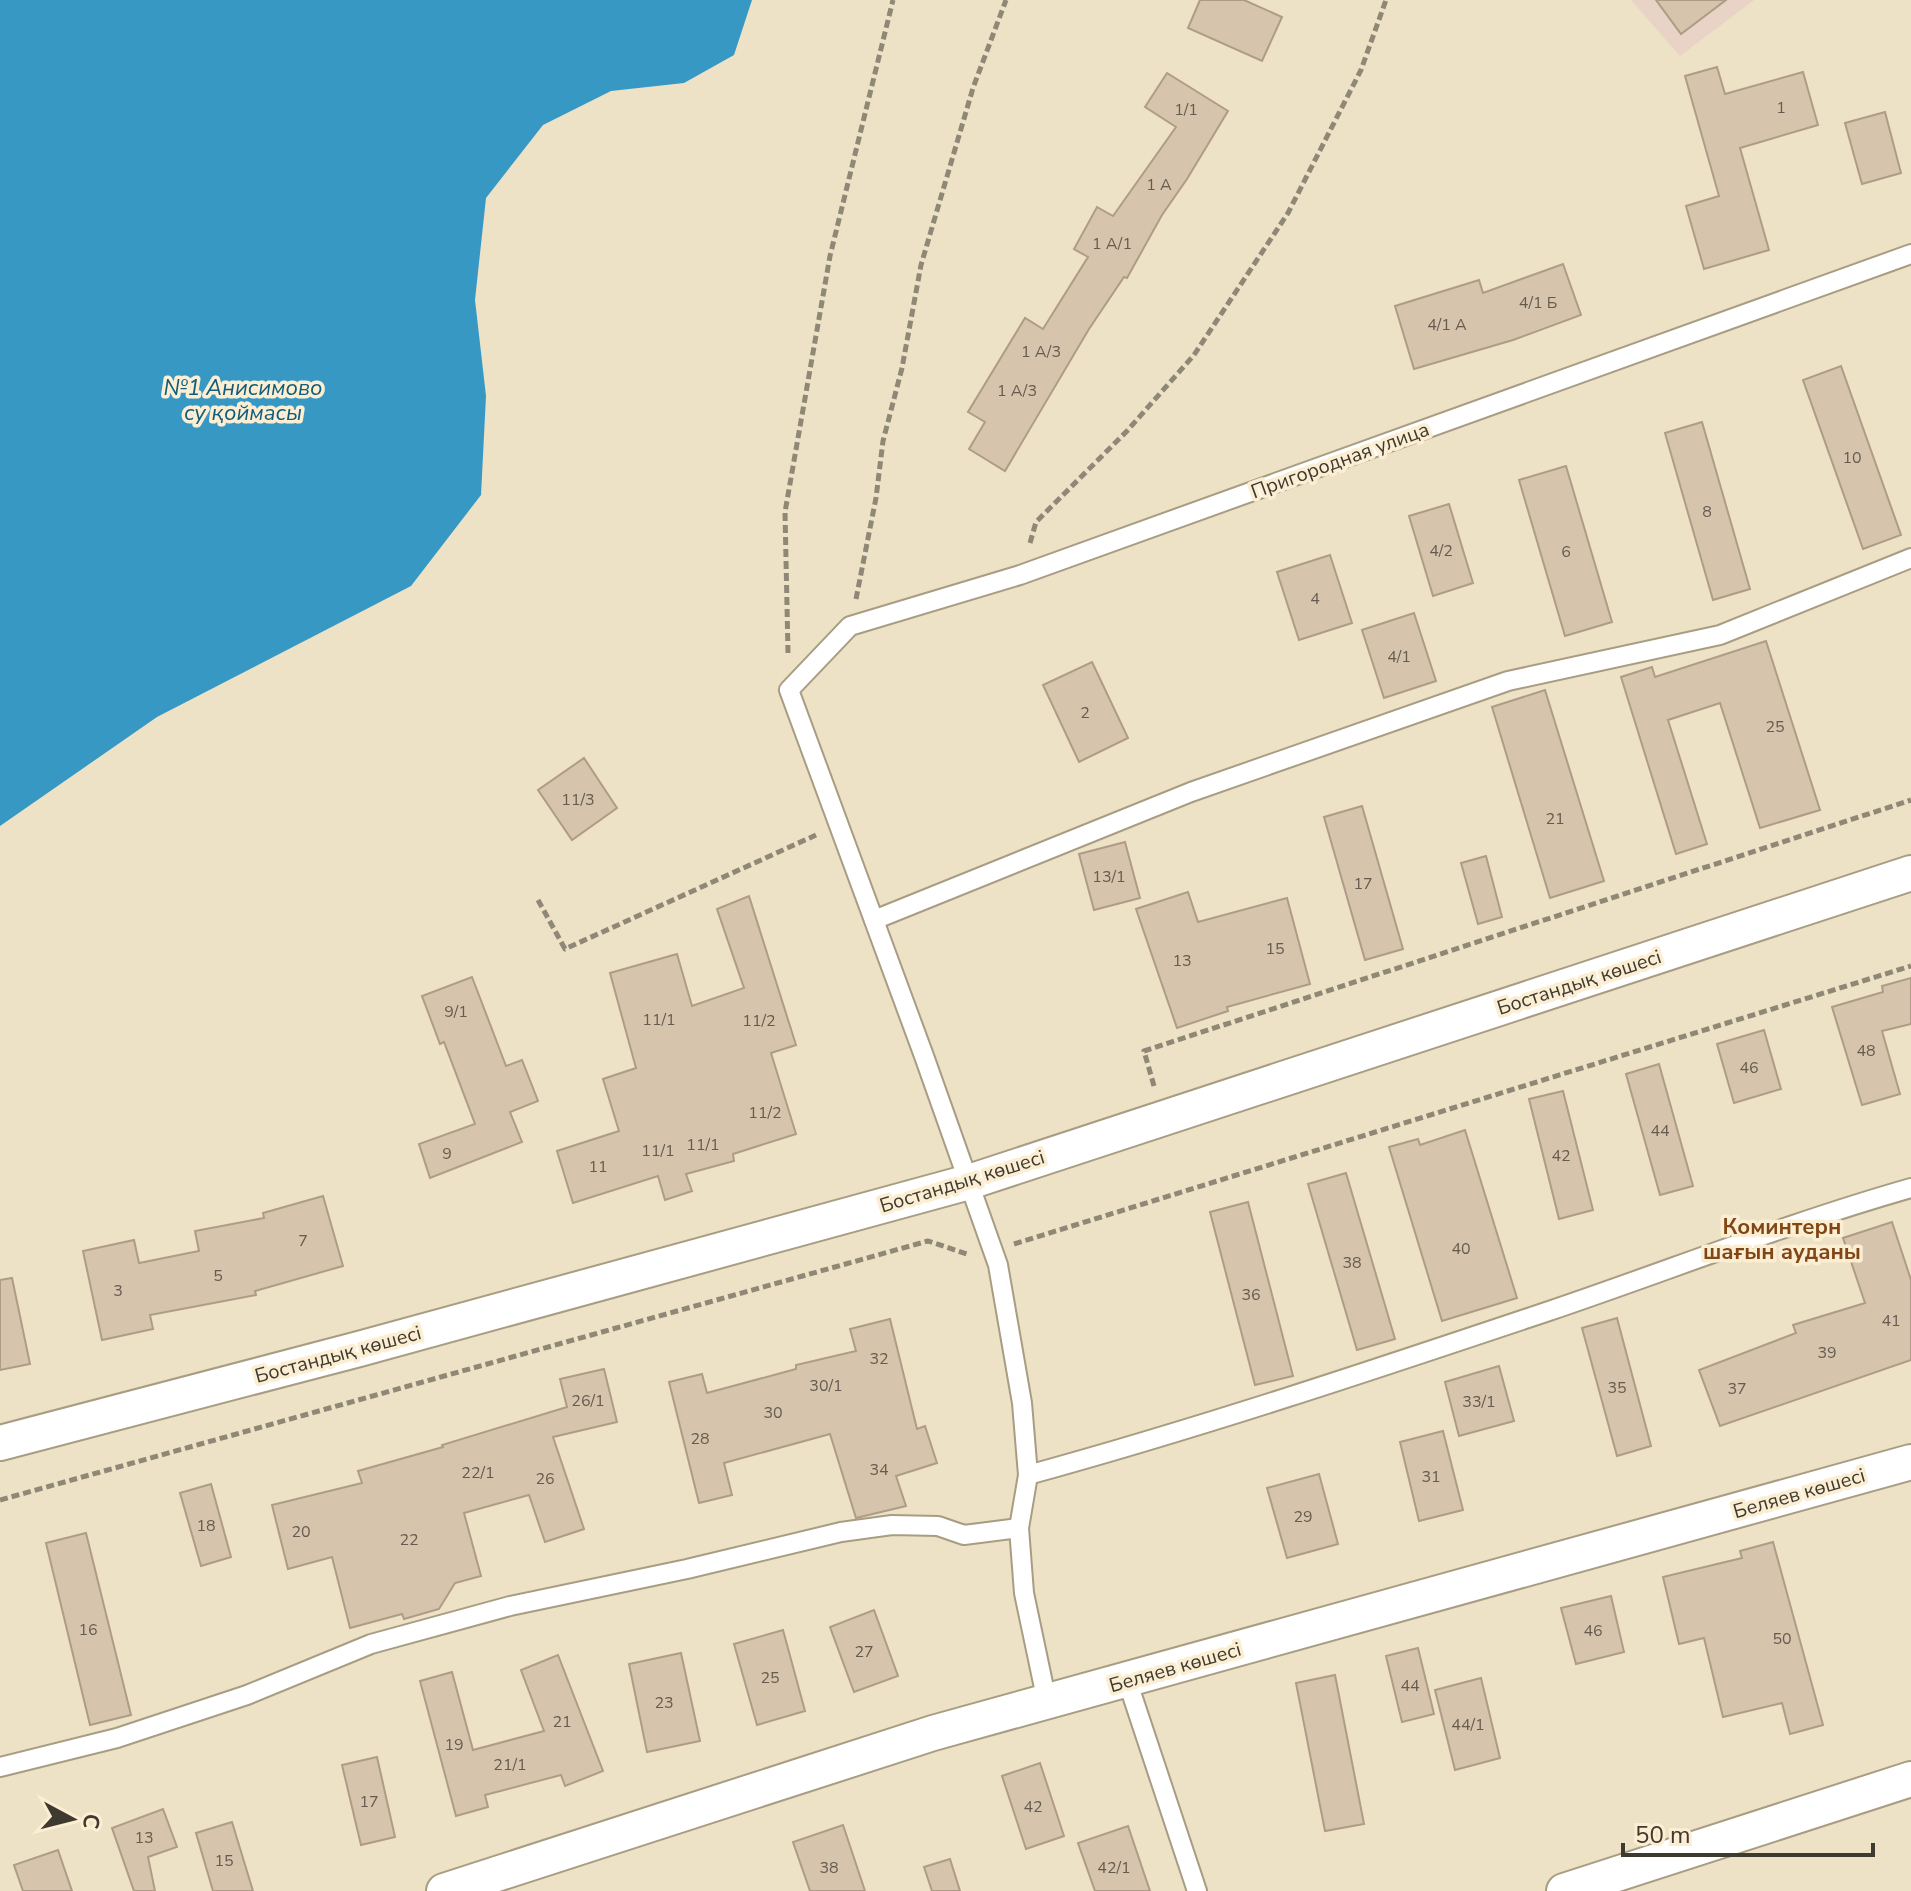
<svg xmlns="http://www.w3.org/2000/svg" width="1911" height="1891" viewBox="0 0 1911 1891" font-family="'Nunito Sans',sans-serif">
<style>
.industrial{fill:#e9d3c7}
.water{fill:#3798c4}
.building{fill:#d7c4ad;stroke:#af9c86;stroke-width:2}
.lines{fill:none;stroke-linecap:round;stroke-linejoin:round}
.lane-casing{stroke:#a89d83;stroke-width:22}
.street-casing{stroke:#a89d83;stroke-width:38}
.path{stroke:#908876;stroke-width:5;stroke-dasharray:8 4;stroke-linecap:butt}
.lane{stroke:#fff;stroke-width:18}
.street{stroke:#fff;stroke-width:34}
.labels{text-anchor:middle;stroke-width:7;stroke-linejoin:round;paint-order:stroke}
.number-label{font-size:16px;fill:#655c4f}
.street-label{font-size:20px;fill:#3f3a30;stroke:#fbeed3}
.water-label{font-size:22px;font-style:italic;fill:#115c7a;stroke:#fbeed3}
.neighbourhood-label{font-size:22px;font-weight:bold;fill:#814616;stroke:#fbeed3}
</style>
<rect width="100%" height="100%" fill="#ede1c6"/>
<!-- industrial -->
<path class="industrial" d="M1631,0H1754L1680,56Z"/>
<!-- water -->
<path class="water" d="M0,0H752L734,55L684,83L611,91L543,125L486,198L475,300L486,396L481,495L411,586L157,717L0,826Z"/>
<!-- building -->
<g class="building">
<path d="M1200,0H1244L1282,17L1262,61L1188,28Z"/>
<path d="M1656,0H1726L1681,34Z"/>
<path d="M1717,67L1725,94L1803,72L1818,125L1740,148L1769,250L1704,269L1686,206L1719,196L1685,76Z"/>
<path d="M1167,73L1228,111L1187,179L1162,215L1127,278L1124,277L1089,329L1005,471L969,449L985,422L968,412L1025,318L1043,329L1088,257L1074,249L1097,207L1113,216L1176,127L1145,107Z"/>
<path d="M1885,112L1901,173L1862,184L1845,123Z"/>
<path d="M1563,264L1581,315L1513,340L1414,369L1395,306L1479,280L1483,293Z"/>
<path d="M1841,366L1901,535L1863,549L1803,380Z"/>
<path d="M1702,422L1750,589L1713,600L1665,433Z"/>
<path d="M1566,466L1612,622L1565,636L1519,480Z"/>
<path d="M1449,504L1473,583L1433,596L1409,516Z"/>
<path d="M1330,555L1352,623L1299,640L1277,572Z"/>
<path d="M1414,613L1436,681L1384,698L1362,630Z"/>
<path d="M1766,641L1820,810L1760,828L1720,703L1668,720L1707,844L1676,854L1621,677L1652,667L1655,677Z"/>
<path d="M1092,662L1128,738L1079,762L1043,685Z"/>
<path d="M1545,690L1604,881L1550,898L1492,707Z"/>
<path d="M584,758L617,808L572,840L538,790Z"/>
<path d="M1362,806L1403,949L1365,960L1324,817Z"/>
<path d="M1125,842L1140,898L1094,910L1079,854Z"/>
<path d="M1486,856L1502,917L1478,924L1461,863Z"/>
<path d="M1188,892L1198,922L1287,898L1310,984L1227,1007L1228,1011L1177,1028L1136,909Z"/>
<path d="M749,896L796,1045L771,1053L796,1134L733,1154L734,1161L686,1174L692,1191L665,1200L658,1176L573,1203L557,1151L619,1131L603,1079L636,1068L610,973L677,954L692,1006L744,988L717,909Z"/>
<path d="M472,977L506,1066L522,1060L538,1101L510,1112L522,1142L430,1178L419,1144L475,1124L444,1042L440,1044L422,996Z"/>
<path d="M1911,978V1024L1882,1031L1900,1094L1862,1105L1832,1007L1883,992L1882,986Z"/>
<path d="M1764,1030L1781,1089L1734,1103L1717,1044Z"/>
<path d="M1659,1064L1693,1186L1660,1195L1626,1074Z"/>
<path d="M1563,1091L1593,1210L1559,1219L1529,1099Z"/>
<path d="M1465,1130L1517,1298L1442,1321L1389,1147L1418,1139L1420,1145Z"/>
<path d="M1346,1173L1395,1339L1357,1350L1308,1184Z"/>
<path d="M323,1196L343,1266L255,1291L256,1295L150,1315L153,1329L102,1340L83,1251L134,1240L139,1263L199,1251L195,1231L264,1218L263,1213Z"/>
<path d="M1248,1202L1293,1376L1255,1385L1210,1212Z"/>
<path d="M1892,1222L1911,1280V1360L1720,1426L1699,1370L1796,1333L1793,1325L1865,1303L1843,1238Z"/>
<path d="M12,1278L30,1364L0,1370V1280Z"/>
<path d="M1617,1318L1651,1446L1617,1456L1582,1328Z"/>
<path d="M890,1319L917,1429L925,1426L937,1463L896,1476L906,1506L856,1518L830,1434L724,1463L732,1495L699,1503L669,1382L702,1374L707,1393L796,1369V1365L856,1351L850,1329Z"/>
<path d="M1499,1366L1514,1421L1459,1436L1445,1382Z"/>
<path d="M604,1369L617,1422L553,1437L584,1529L545,1542L529,1495L464,1513L481,1576L455,1583L439,1609L404,1619L402,1614L350,1628L332,1557L288,1569L272,1505L362,1483L358,1471L443,1447L442,1445L567,1407L560,1379Z"/>
<path d="M1443,1431L1463,1510L1419,1521L1400,1442Z"/>
<path d="M1319,1474L1338,1544L1287,1558L1267,1488Z"/>
<path d="M211,1484L231,1557L201,1566L180,1493Z"/>
<path d="M86,1533L131,1715L90,1725L46,1543Z"/>
<path d="M1773,1542L1823,1725L1790,1734L1782,1703L1723,1717L1704,1638L1679,1644L1663,1577L1742,1558L1740,1551Z"/>
<path d="M1611,1596L1624,1652L1576,1664L1561,1608Z"/>
<path d="M874,1610L898,1676L854,1692L830,1627Z"/>
<path d="M783,1630L805,1711L757,1725L734,1644Z"/>
<path d="M1418,1648L1434,1714L1402,1722L1386,1656Z"/>
<path d="M681,1653L700,1741L647,1752L629,1664Z"/>
<path d="M558,1655L603,1771L565,1786L561,1775L485,1795L488,1807L456,1816L420,1681L452,1672L473,1750L544,1731L521,1670Z"/>
<path d="M1335,1675L1364,1824L1325,1831L1296,1683Z"/>
<path d="M1481,1678L1500,1758L1455,1770L1435,1690Z"/>
<path d="M377,1757L395,1837L361,1845L342,1765Z"/>
<path d="M1040,1763L1064,1836L1026,1849L1002,1776Z"/>
<path d="M163,1809L177,1847L148,1857L155,1891H134L112,1828Z"/>
<path d="M232,1822L253,1891H213L196,1833Z"/>
<path d="M843,1825L865,1891H810L793,1842Z"/>
<path d="M1128,1826L1150,1891H1095L1078,1843Z"/>
<path d="M58,1850L72,1891H23L14,1865Z"/>
<path d="M950,1859L960,1891H932L924,1867Z"/>
</g>
<g class="lines">
<defs>
<g id="lane">
<path d="M874,920L1191,792L1508,681L1720,635L1911,558"/>
<path d="M1028,1475C1203,1427 1376,1369 1549,1311C1670,1270 1788,1223 1911,1188"/>
<path d="M1127,1680L1197,1891"/>
<path d="M1047,1702L1024,1593L1019,1528L1028,1475L1022,1403L998,1265L924,1056L789,690L850,626L1020,575L1911,254"/>
<path d="M0,1767L117,1738L247,1695L371,1644L510,1606L687,1569L841,1532L892,1525L938,1526L964,1535L1019,1528"/>
</g>
<g id="street">
<path d="M0,1443L359,1349L969,1182L1911,873"/>
<path d="M444,1891L933,1733L1911,1462"/>
<path d="M1564,1891L1911,1779"/>
</g>
</defs>
<!-- lane casing -->
<use href="#lane" class="lane-casing"/>
<!-- street casing -->
<use href="#street" class="street-casing"/>
<!-- path -->
<g class="path">
<path d="M1030,543L1036,522L1127,431L1194,355L1288,213L1361,70L1386,0"/>
<path d="M856,599L876,498L883,441L902,368L921,265L973,88L1006,0"/>
<path d="M788,653L785,512L830,256L893,0"/>
<path d="M538,900L565,949L816,835"/>
<path d="M1154,1086L1144,1051L1911,800"/>
<path d="M1014,1244L1911,966"/>
<path d="M0,1500L928,1241L967,1254"/>
</g>
<!-- lane -->
<use href="#lane" class="lane"/>
<!-- street -->
<use href="#street" class="street"/>
</g>
<g class="labels">
<!-- number labels -->
<g class="number-label">
<text x="1781" y="113">1</text>
<text x="1186" y="115">1/1</text>
<text x="1159" y="190">1 А</text>
<text x="1112" y="249">1 А/1</text>
<text x="1538" y="308">4/1 Б</text>
<text x="1447" y="330">4/1 А</text>
<text x="1041" y="357">1 А/3</text>
<text x="1017" y="396">1 А/3</text>
<text x="1852" y="463">10</text>
<text x="1707" y="517">8</text>
<text x="1441" y="556">4/2</text>
<text x="1566" y="557">6</text>
<text x="1315" y="604">4</text>
<text x="1399" y="662">4/1</text>
<text x="1085" y="718">2</text>
<text x="1775" y="732">25</text>
<text x="578" y="805">11/3</text>
<text x="1555" y="824">21</text>
<text x="1109" y="882">13/1</text>
<text x="1363" y="889">17</text>
<text x="1275" y="954">15</text>
<text x="1182" y="966">13</text>
<text x="456" y="1017">9/1</text>
<text x="659" y="1025">11/1</text>
<text x="759" y="1026">11/2</text>
<text x="1866" y="1056">48</text>
<text x="1749" y="1073">46</text>
<text x="765" y="1118">11/2</text>
<text x="1660" y="1136">44</text>
<text x="703" y="1150">11/1</text>
<text x="658" y="1156">11/1</text>
<text x="447" y="1159">9</text>
<text x="1561" y="1161">42</text>
<text x="598" y="1172">11</text>
<text x="303" y="1246">7</text>
<text x="1461" y="1254">40</text>
<text x="1352" y="1268">38</text>
<text x="218" y="1281">5</text>
<text x="118" y="1296">3</text>
<text x="1251" y="1300">36</text>
<text x="1891" y="1326">41</text>
<text x="1827" y="1358">39</text>
<text x="879" y="1364">32</text>
<text x="826" y="1391">30/1</text>
<text x="1617" y="1393">35</text>
<text x="1737" y="1394">37</text>
<text x="588" y="1406">26/1</text>
<text x="1479" y="1407">33/1</text>
<text x="773" y="1418">30</text>
<text x="700" y="1444">28</text>
<text x="879" y="1475">34</text>
<text x="478" y="1478">22/1</text>
<text x="1431" y="1482">31</text>
<text x="545" y="1484">26</text>
<text x="1303" y="1522">29</text>
<text x="206" y="1531">18</text>
<text x="301" y="1537">20</text>
<text x="409" y="1545">22</text>
<text x="88" y="1635">16</text>
<text x="1593" y="1636">46</text>
<text x="1782" y="1644">50</text>
<text x="864" y="1657">27</text>
<text x="770" y="1683">25</text>
<text x="1410" y="1691">44</text>
<text x="664" y="1708">23</text>
<text x="562" y="1727">21</text>
<text x="1468" y="1730">44/1</text>
<text x="454" y="1750">19</text>
<text x="510" y="1770">21/1</text>
<text x="369" y="1807">17</text>
<text x="1033" y="1812">42</text>
<text x="144" y="1843">13</text>
<text x="224" y="1866">15</text>
<text x="829" y="1873">38</text>
<text x="1114" y="1873">42/1</text>
</g>
<!-- street labels -->
<g class="street-label">
<text transform="translate(1340 460) rotate(-20)" y="7">Пригородная улица</text>
<text transform="translate(1579 982) rotate(-18)" y="7">Бостандық көшесі</text>
<text transform="translate(962 1181) rotate(-17)" y="7">Бостандық көшесі</text>
<text transform="translate(338 1354) rotate(-15)" y="7">Бостандық көшесі</text>
<text transform="translate(1799 1493) rotate(-16)" y="7">Беляев көшесі</text>
<text transform="translate(1175 1667) rotate(-16)" y="7">Беляев көшесі</text>
</g>
<!-- water labels -->
<g class="water-label">
<text x="243" y="395">№1 Анисимово<tspan x="243" dy="25">су қоймасы</tspan></text>
</g>
<!-- neighbourhood labels -->
<g class="neighbourhood-label">
<text x="1782" y="1234">Коминтерн<tspan x="1782" dy="25">шағын ауданы</tspan></text>
</g>
</g>
<!-- north arrow -->
<g transform="translate(72 1819) rotate(97)" stroke="#fbeed3" stroke-width="6" paint-order="stroke">
<path d="M0-6L14 30L0 20L-14 30Z" fill="#3f3a30"/>
<text y="-12" font-size="22" font-weight="bold" text-anchor="middle" fill="#3f3a30">С</text>
</g>
<!-- scale -->
<path d="M1623 1843v12h250v-12" fill="none" stroke="#3f3a30" stroke-width="4"/>
<text x="1635" y="1843" font-size="24" fill="#3f3a30" stroke="#fbeed3" stroke-width="6" paint-order="stroke">50 m</text>
</svg>
